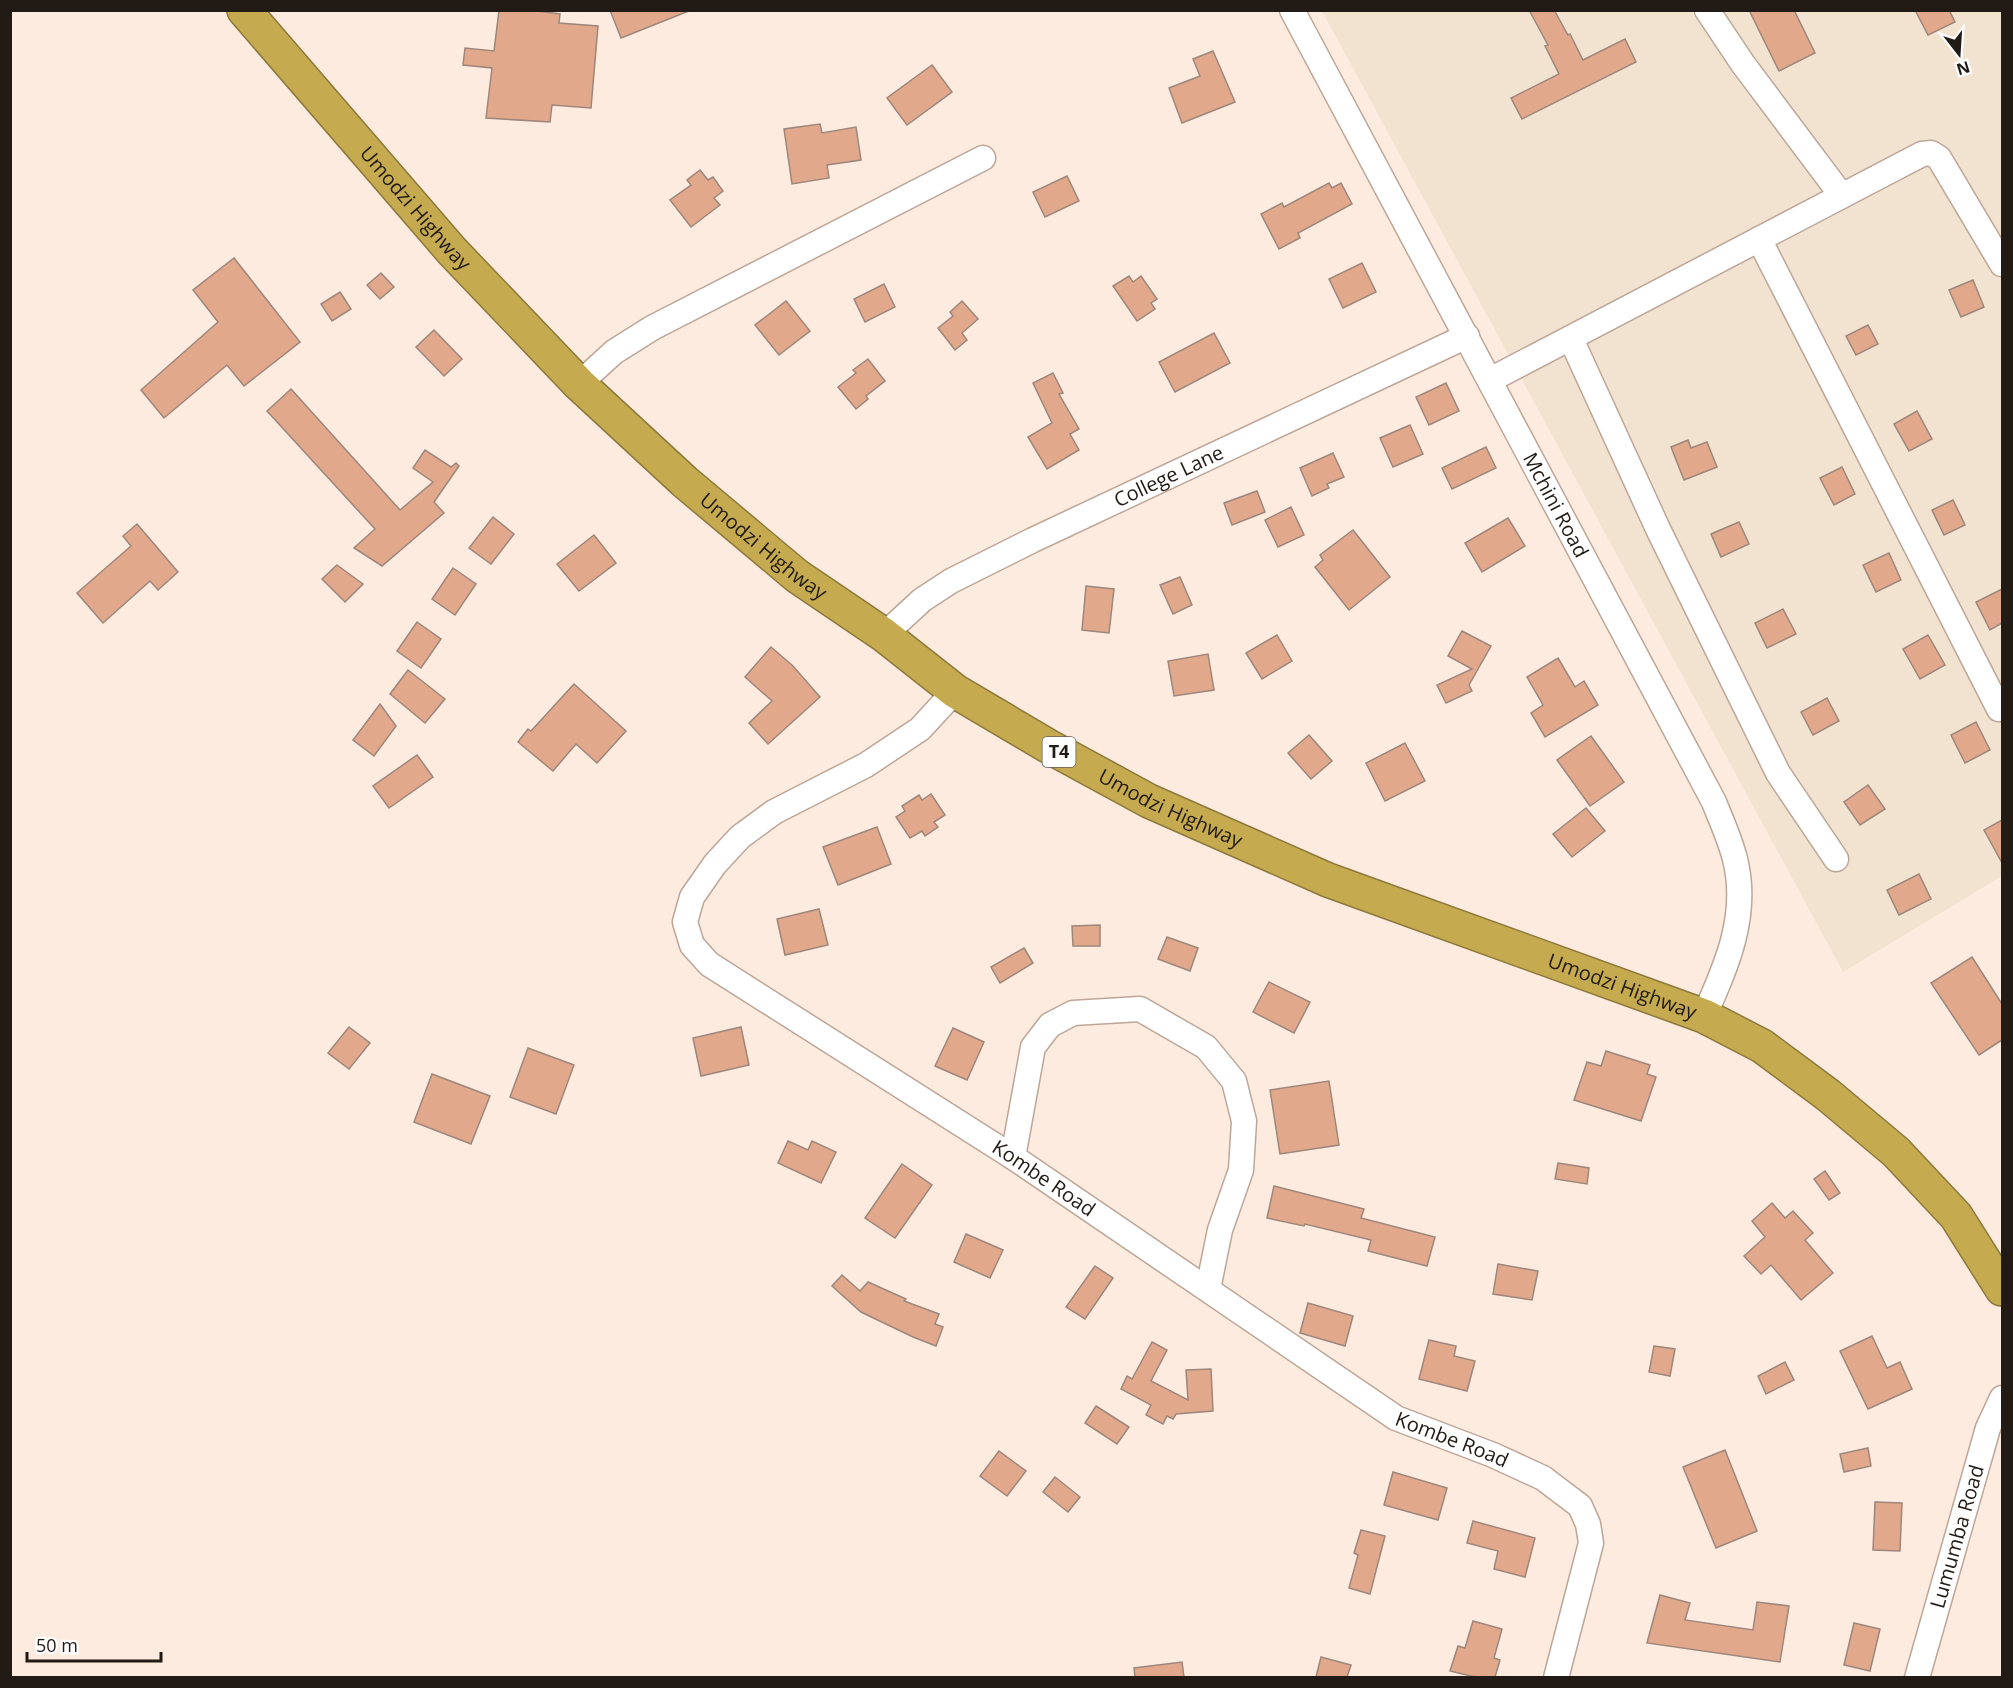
<svg xmlns="http://www.w3.org/2000/svg" width="2013" height="1688" viewBox="0 0 2013 1688" font-family="'Open Sans',sans-serif">
<style>
.education{fill:#f1e3d0}
.building{fill:#e2a88c;stroke:#9d867b;stroke-width:1.5}
.lines{fill:none;stroke-linecap:round;stroke-linejoin:round}
.minor-casing{stroke:#bca698;stroke-width:27}
.highway-casing{stroke:#8c783b;stroke-width:36}
.minor{stroke:#fff;stroke-width:24}
.highway{stroke:#c5aa4f;stroke-width:33}
.labels{text-anchor:middle;stroke-width:4.5;stroke-linejoin:round;paint-order:stroke}
.shield{fill:#fff;stroke:#645f5b;stroke-width:1.5}
.shield-label{font-size:18px;font-weight:bold;fill:#221a15}
.street-label{font-size:20px;fill:#221a15;stroke:#fff}
</style>
<rect width="100%" height="100%" fill="#feebdf"/>
<!-- education -->
<path class="education" d="M1322,11H2002V876L1843,972Z"/>
<!-- building -->
<g class="building">
<path d="M499,10H529L560,14L559,23L598,26L591,108L552,105L550,122L486,118L492,68L463,65L465,48L494,51Z"/>
<path d="M610,10H689V11L621,38Z"/>
<path d="M1529,10H1554L1568,35L1570,34L1583,60L1625,39L1636,62L1522,119L1511,98L1559,74L1545,46L1548,45Z"/>
<path d="M1749,10H1794L1815,53L1779,71Z"/>
<path d="M1915,10H1949L1955,22L1928,35Z"/>
<path d="M1213,51L1235,102L1182,123L1169,88L1200,76L1193,59Z"/>
<path d="M932,65L952,92L907,125L887,98Z"/>
<path d="M820,124L822,133L856,127L861,160L827,165L829,178L792,184L784,129Z"/>
<path d="M700,170L708,180L713,177L723,191L714,198L720,205L691,227L670,200L691,185L687,180Z"/>
<path d="M1067,176L1079,201L1045,217L1033,192Z"/>
<path d="M1329,183L1332,188L1341,183L1352,204L1298,233L1300,238L1279,249L1261,214L1282,203L1284,207Z"/>
<path d="M234,258L300,342L244,386L227,365L164,418L141,390L218,322L193,290Z"/>
<path d="M1362,263L1376,292L1343,308L1329,279Z"/>
<path d="M381,273L394,287L380,299L367,285Z"/>
<path d="M1129,276L1133,282L1141,276L1157,299L1151,303L1155,309L1137,321L1113,286Z"/>
<path d="M1973,280L1984,307L1961,317L1949,290Z"/>
<path d="M884,284L895,307L865,322L854,299Z"/>
<path d="M340,292L351,309L332,321L321,304Z"/>
<path d="M786,301L810,331L779,355L755,325Z"/>
<path d="M962,301L978,319L962,333L967,340L955,350L938,328L953,316L950,312Z"/>
<path d="M1868,325L1878,344L1856,355L1846,336Z"/>
<path d="M434,330L462,359L444,376L416,347Z"/>
<path d="M1214,333L1230,363L1175,392L1159,362Z"/>
<path d="M868,359L885,381L866,396L868,399L856,409L838,387L856,373L853,370Z"/>
<path d="M1053,373L1063,393L1059,394L1079,429L1070,434L1079,450L1047,469L1028,437L1052,423L1033,383Z"/>
<path d="M1446,383L1459,411L1429,425L1416,397Z"/>
<path d="M291,389L400,510L433,482L413,468L425,450L451,467L456,463L459,466L434,502L444,513L382,566L354,548L375,529L267,411Z"/>
<path d="M1917,411L1932,439L1909,451L1894,424Z"/>
<path d="M1410,425L1423,454L1393,467L1380,438Z"/>
<path d="M1688,440L1691,448L1707,442L1717,467L1684,480L1671,447Z"/>
<path d="M1486,447L1496,468L1452,489L1442,468Z"/>
<path d="M1333,453L1344,477L1327,484L1329,488L1312,496L1300,468Z"/>
<path d="M1842,467L1855,494L1834,505L1820,478Z"/>
<path d="M1257,491L1265,512L1232,525L1224,503Z"/>
<path d="M1953,500L1965,525L1944,535L1932,510Z"/>
<path d="M1291,507L1304,535L1278,547L1265,520Z"/>
<path d="M493,517L514,534L491,564L469,548Z"/>
<path d="M1508,518L1525,546L1482,572L1465,543Z"/>
<path d="M1739,522L1749,544L1721,557L1711,534Z"/>
<path d="M137,524L178,572L158,590L150,581L103,623L77,593L131,546L123,536Z"/>
<path d="M1353,530L1390,577L1349,610L1315,567L1323,560L1320,555Z"/>
<path d="M594,535L616,563L579,591L557,564Z"/>
<path d="M1889,553L1901,580L1876,592L1863,565Z"/>
<path d="M337,565L363,584L345,602L322,579Z"/>
<path d="M453,568L476,584L455,615L432,599Z"/>
<path d="M1180,577L1192,605L1173,614L1160,585Z"/>
<path d="M1086,586L1114,589L1109,633L1082,630Z"/>
<path d="M2002,589V623L1990,630L1976,602Z"/>
<path d="M1783,609L1796,634L1767,648L1755,623Z"/>
<path d="M417,622L441,639L421,668L397,651Z"/>
<path d="M1462,631L1491,646L1469,685L1472,691L1446,703L1437,685L1472,669L1448,656Z"/>
<path d="M1277,635L1292,661L1262,679L1246,653Z"/>
<path d="M1928,635L1945,665L1920,679L1903,649Z"/>
<path d="M771,647L793,666L820,697L768,744L749,723L772,701L745,677Z"/>
<path d="M1208,654L1214,690L1174,696L1168,661Z"/>
<path d="M1558,658L1575,687L1584,681L1598,705L1545,737L1531,713L1543,705L1527,677Z"/>
<path d="M408,670L445,699L425,723L390,694Z"/>
<path d="M574,684L626,731L597,763L576,744L553,771L518,742L528,729L531,731Z"/>
<path d="M1827,698L1839,721L1813,735L1801,712Z"/>
<path d="M380,704L396,726L374,756L353,740Z"/>
<path d="M1976,722L1990,750L1965,763L1951,735Z"/>
<path d="M1309,735L1332,761L1311,779L1288,753Z"/>
<path d="M1591,736L1624,782L1590,806L1557,760Z"/>
<path d="M1405,743L1425,781L1385,801L1366,763Z"/>
<path d="M417,755L433,777L389,808L373,786Z"/>
<path d="M1868,785L1885,809L1860,825L1844,802Z"/>
<path d="M931,794L945,815L934,822L938,827L925,836L922,831L910,838L896,817L905,811L902,806L919,795L922,800Z"/>
<path d="M1586,808L1605,831L1572,857L1553,834Z"/>
<path d="M2002,820V863L1984,830Z"/>
<path d="M877,827L891,864L838,885L823,847Z"/>
<path d="M1919,874L1931,899L1899,915L1887,890Z"/>
<path d="M819,909L828,945L785,955L777,919Z"/>
<path d="M1100,925V946H1073L1072,926Z"/>
<path d="M1167,937L1198,948L1190,971L1158,959Z"/>
<path d="M1024,948L1033,963L1000,983L991,967Z"/>
<path d="M1972,957L2002,1004V1040L1979,1055L1931,983Z"/>
<path d="M1269,982L1310,1002L1294,1033L1253,1012Z"/>
<path d="M349,1027L370,1043L349,1069L328,1053Z"/>
<path d="M741,1027L749,1065L701,1076L693,1038Z"/>
<path d="M953,1028L984,1042L967,1080L935,1066Z"/>
<path d="M528,1048L574,1065L556,1114L510,1097Z"/>
<path d="M1606,1051L1650,1065L1647,1074L1656,1077L1641,1121L1574,1100L1587,1062L1601,1066Z"/>
<path d="M432,1074L490,1096L471,1144L414,1122Z"/>
<path d="M1329,1081L1339,1145L1280,1154L1270,1090Z"/>
<path d="M788,1141L808,1150L812,1141L836,1152L821,1183L778,1163Z"/>
<path d="M1558,1163L1589,1168L1587,1184L1555,1179Z"/>
<path d="M902,1164L932,1185L895,1238L865,1218Z"/>
<path d="M1825,1171L1840,1193L1829,1200L1814,1179Z"/>
<path d="M1274,1186L1364,1209L1361,1218L1435,1237L1427,1266L1368,1251L1371,1240L1305,1224L1304,1226L1267,1218Z"/>
<path d="M1772,1203L1785,1218L1793,1211L1813,1233L1805,1240L1833,1273L1801,1300L1771,1265L1761,1274L1744,1256L1765,1237L1752,1221Z"/>
<path d="M966,1234L1003,1250L990,1278L954,1262Z"/>
<path d="M1498,1264L1538,1271L1532,1300L1493,1294Z"/>
<path d="M1095,1266L1113,1278L1085,1319L1066,1307Z"/>
<path d="M842,1275L860,1291L868,1282L906,1299L904,1301L939,1314L935,1324L943,1327L936,1346L913,1337L861,1312L832,1286Z"/>
<path d="M1308,1303L1353,1316L1345,1346L1300,1333Z"/>
<path d="M1872,1336L1887,1368L1900,1362L1912,1389L1868,1409L1840,1351Z"/>
<path d="M1429,1340L1456,1346L1454,1356L1475,1361L1467,1391L1419,1379Z"/>
<path d="M1152,1342L1167,1350L1151,1381L1188,1400L1186,1370L1211,1369L1213,1411L1176,1414L1173,1419L1167,1416L1163,1424L1146,1415L1151,1405L1121,1389L1127,1376L1132,1379Z"/>
<path d="M1654,1346L1675,1349L1670,1376L1649,1372Z"/>
<path d="M1785,1362L1794,1380L1766,1394L1758,1376Z"/>
<path d="M1096,1406L1129,1427L1117,1444L1085,1423Z"/>
<path d="M1868,1448L1871,1466L1844,1472L1840,1454Z"/>
<path d="M1725,1450L1757,1531L1716,1548L1683,1467Z"/>
<path d="M999,1451L1026,1471L1007,1496L980,1476Z"/>
<path d="M1393,1472L1447,1488L1438,1520L1384,1505Z"/>
<path d="M1055,1477L1080,1497L1068,1512L1043,1492Z"/>
<path d="M1875,1502L1902,1503L1900,1551L1873,1550Z"/>
<path d="M1473,1521L1535,1538L1525,1577L1494,1569L1498,1551L1467,1543Z"/>
<path d="M1361,1530L1385,1536L1370,1594L1349,1588L1358,1555L1354,1553Z"/>
<path d="M1660,1595L1690,1603L1685,1620L1753,1630L1757,1602L1789,1606L1780,1662L1647,1643Z"/>
<path d="M1473,1621L1502,1629L1494,1658L1500,1660L1495,1677H1475L1450,1671L1458,1646L1465,1648Z"/>
<path d="M1854,1623L1880,1629L1870,1671L1844,1665Z"/>
<path d="M1321,1657L1351,1665L1347,1677H1316Z"/>
<path d="M1182,1662L1184,1677H1135L1134,1668Z"/>
</g>
<g class="lines">
<defs>
<g id="minor">
<path id="s1" d="M1292,10L1714,802C1721,820 1730,839 1735,859C1749,915 1727,965 1704,1016"/>
<path d="M1707,10L1743,64L1842,196"/>
<path d="M1759,239L1999,709"/>
<path d="M1571,339L1658,529L1778,773L1836,859"/>
<path d="M1490,380L1922,154L1931,153L1939,158L2002,264"/>
<path d="M579,384L614,352L652,328L983,158"/>
<path id="s2" d="M884,635L922,600L951,581L1033,540L1467,336"/>
<path id="s3" d="M955,691L920,729L866,765L774,812L740,837L715,864L692,897L685,922L692,945L709,964L1013,1157L1396,1418L1493,1455L1543,1478L1580,1506L1588,1524L1591,1543L1556,1678"/>
<path d="M1013,1157L1033,1047L1050,1025L1073,1013L1140,1009L1206,1047L1234,1081L1244,1121L1241,1170L1220,1230L1208,1289"/>
<path id="s4" d="M1917,1678L1988,1428L2002,1398"/>
</g>
<g id="highway">
<path id="s5" d="M244,10L452,251L579,384L685,482L797,576L884,635L955,691L1048,746L1149,801L1328,880L1704,1016L1762,1046L1828,1095L1896,1152L1956,1216L2002,1289"/>
</g>
</defs>
<!-- minor casing -->
<use href="#minor" class="minor-casing"/>
<!-- highway casing -->
<use href="#highway" class="highway-casing"/>
<!-- minor -->
<use href="#minor" class="minor"/>
<!-- highway -->
<use href="#highway" class="highway"/>
</g>
<g class="labels">
<!-- shield labels -->
<rect class="shield" x="1042.5" y="737" width="33" height="30" rx="4.5"/>
<g class="shield-label">
<text x="1059" y="758">T4</text>
</g>
<!-- street labels -->
<g class="street-label">
<text dy="7" stroke="none"><textPath href="#s5" startOffset="262">Umodzi Highway</textPath></text>
<text dy="7" stroke="none"><textPath href="#s2" startOffset="328">College Lane</textPath></text>
<text dy="7" stroke="none"><textPath href="#s1" startOffset="561">Mchini Road</textPath></text>
<text dy="7" stroke="none"><textPath href="#s5" startOffset="748">Umodzi Highway</textPath></text>
<text dy="7" stroke="none"><textPath href="#s5" startOffset="1234">Umodzi Highway</textPath></text>
<text dy="7" stroke="none"><textPath href="#s5" startOffset="1720">Umodzi Highway</textPath></text>
<text dy="7" stroke="none"><textPath href="#s3" startOffset="812">Kombe Road</textPath></text>
<text dy="7" stroke="none"><textPath href="#s3" startOffset="1298">Kombe Road</textPath></text>
<text dy="7" stroke="none"><textPath href="#s4" startOffset="147">Lumumba Road</textPath></text>
</g>
</g>
<!-- border -->
<rect width="2013" height="1688" fill="none" stroke="#221a15" stroke-width="24"/>
<!-- north arrow -->
<g transform="translate(1959 54) rotate(163)" stroke="#ffffff" stroke-width="4.5" paint-order="stroke">
<path d="M0-4.5L10 22L0 15L-10 22Z" fill="#221a15"/>
<text y="-9" font-size="16" font-weight="bold" text-anchor="middle" fill="#221a15">N</text>
</g>
<!-- scale -->
<path d="M27 1652v9h134v-9" fill="none" stroke="#221a15" stroke-width="3"/>
<text x="36" y="1652" font-size="18" fill="#221a15" stroke="#ffffff" stroke-width="4.5" paint-order="stroke">50 m</text>
</svg>
